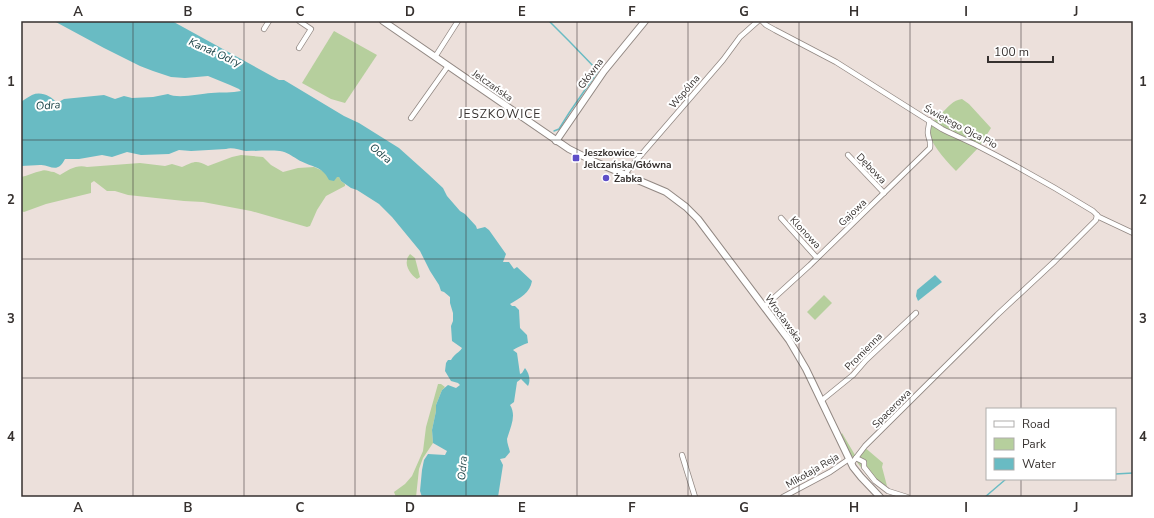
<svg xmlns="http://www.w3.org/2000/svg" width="1154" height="518" viewBox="0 0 1154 518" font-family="'Nunito Sans',sans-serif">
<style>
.green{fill:#b6cf9d}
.water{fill:#69bbc3}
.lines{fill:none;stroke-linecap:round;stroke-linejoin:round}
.stream{stroke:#69bbc3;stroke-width:1.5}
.street-casing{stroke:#928883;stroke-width:6}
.secondary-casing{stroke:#928883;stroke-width:8}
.street{stroke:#fff;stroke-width:4.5}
.secondary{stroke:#fff;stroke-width:6}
.grid{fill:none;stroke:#36312f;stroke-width:1;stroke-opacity:0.55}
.poi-dot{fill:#5e4fc8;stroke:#fff;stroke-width:1.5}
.labels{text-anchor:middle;stroke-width:4;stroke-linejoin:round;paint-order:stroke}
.street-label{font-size:10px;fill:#36312f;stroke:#fff}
.poi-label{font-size:10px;font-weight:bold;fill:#36312f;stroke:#fff;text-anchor:start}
.water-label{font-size:11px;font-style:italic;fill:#1c4347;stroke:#fff}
.quarter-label{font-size:12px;letter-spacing:1px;fill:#36312f;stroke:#fff}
.neatline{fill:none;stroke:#36312f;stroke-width:1.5}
.grid-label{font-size:13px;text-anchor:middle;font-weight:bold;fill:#36312f}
</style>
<rect width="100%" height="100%" fill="#ece0db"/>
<!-- green -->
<g class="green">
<path d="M334,31L377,55L345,103L331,99L302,83Z"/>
<path d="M962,99L969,104L991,128L979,147L956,171C947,161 923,138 931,124C934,120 939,116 942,113C948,107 953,100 962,99Z"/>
<path d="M241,155L263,157L271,165L283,172L298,168L314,167L323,171L326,174L339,177L341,181L345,184V186L326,196L317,210L310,226L307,227L251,211L203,202L184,201L128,195L115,191H107L94,181L91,183V193L46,204L24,212L21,211V177C28,176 34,172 41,171C45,169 49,172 54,172L60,175C68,170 77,164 87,167L140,163L165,166L172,164L182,167C193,162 196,159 208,166L232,157Z"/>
<path d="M410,254L415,258L420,277L417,279C412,276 405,267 407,260C407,257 409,256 410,254Z"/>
<path d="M824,295L832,303L815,320L807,312Z"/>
<path d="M438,384H441L445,387L442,390L436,405V411L432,430L433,443L423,458L419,469L416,497H396L394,492L405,484L412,476L423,451L426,427Z"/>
<path d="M842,433L855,455L863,446L883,463L882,467L887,486L870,479L853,457L849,454L842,439L841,435Z"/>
</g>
<!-- water -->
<g class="water">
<path d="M54,21H172L279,80H284L344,116L359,123L399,148L428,174L443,188L447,196L460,211L465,214L476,226L477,229L485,227L489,230L506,254L503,262H509L514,269L517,267L532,281C530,293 520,298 510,304L512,306H515L519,310L520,328L527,335L528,343C524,344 516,348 513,350L517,353L520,374L522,373L525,368C529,373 531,380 528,386L521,379L517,382L514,402L510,405C517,416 510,428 507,439C507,443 509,448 510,452L505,458L500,459L503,465L498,497H422L420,491L422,470L424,460L428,454L445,455L447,451L433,443L432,430L436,411V405L442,390L448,385L456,388L460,385L458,383L451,381L445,371L446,363L448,360H451C455,353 459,353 462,348L452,341L451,326L453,321V313L450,303V297L444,292L441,291L439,285L430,271L420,251L392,217L379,204L357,190L351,188L341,181L339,177H337L334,181L329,180C322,165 309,167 297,159C292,156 287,152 280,151C269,150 258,151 246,151C239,150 232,147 226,149L191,151L179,150L169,154L141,155L127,152L112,157L102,155L79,159H65C57,175 50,164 40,165C34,165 27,166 21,166V102C24,100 28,97 32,95C41,91 51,96 57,103L64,99L104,95L115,99L124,96L132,98L153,97L168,94C177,99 200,94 211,93C222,92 232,93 241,91L239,89L230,85L208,76L185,78L171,77L153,71L140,66L104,48Z"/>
<path d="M935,275L942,282L918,301L916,296L917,290Z"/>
</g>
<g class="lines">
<!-- stream -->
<g class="stream">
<path d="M549,21L569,41L598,71L569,113L559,129L554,131"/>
<path d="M1115,474L1133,473"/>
<path d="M985,497L1006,479"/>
</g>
<defs>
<g id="street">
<path d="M299,21L311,29L299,48"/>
<path d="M762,21L766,25L775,30L836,62L942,129C954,135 966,140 978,146C1017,166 1056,188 1093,211L1099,217L1133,233"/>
<path d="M264,29L269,21"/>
<path d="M435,57L458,21"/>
<path d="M411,118L448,66"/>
<path d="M848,155L884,193"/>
<path d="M625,175L628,170L723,60L740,37L758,21"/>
<path d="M781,218L817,258"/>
<path d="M764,307L810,265L930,148C931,140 929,141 928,134C927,130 930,125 929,120"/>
<path d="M821,401L853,375L866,360L916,313"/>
<path d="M682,455L695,497"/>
<path d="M856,458L864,462V467L875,481L888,491L907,497"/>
<path d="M852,463L865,446L997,315L1055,261L1096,220L1097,215"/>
<path d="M783,497L830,472L849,459"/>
</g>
<g id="secondary">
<path d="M383,21L569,149L593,161L666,192L686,207L698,219L789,340L806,369L853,467L861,477L880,497"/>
<path d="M556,141L604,71L645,21"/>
</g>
</defs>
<!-- street casing -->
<use href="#street" class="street-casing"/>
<!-- secondary casing -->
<use href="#secondary" class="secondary-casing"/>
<!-- street -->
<use href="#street" class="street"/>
<!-- secondary -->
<use href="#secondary" class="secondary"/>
</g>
<!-- grid -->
<path class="grid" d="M133,21V497M244,21V497M355,21V497M466,21V497M577,21V497M688,21V497M799,21V497M910,21V497M1021,21V409M21,140H1133M21,259H1133M21,378H1133M1021,479V497"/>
<!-- markers -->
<g class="poi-dot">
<rect x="572" y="154" width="8" height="8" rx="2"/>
<circle cx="606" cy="178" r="4"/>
</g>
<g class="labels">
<!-- street labels -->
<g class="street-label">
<text transform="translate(590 73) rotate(-53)" y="4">Główna</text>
<text transform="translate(493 85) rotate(35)" y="4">Jelczańska</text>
<text transform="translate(684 91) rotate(-49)" y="4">Wspólna</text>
<text transform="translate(961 126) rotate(28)" y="4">Świętego Ojca Pio</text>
<text transform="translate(872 168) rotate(46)" y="4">Dębowa</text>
<text transform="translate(852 212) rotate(-44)" y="4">Gajowa</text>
<text transform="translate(806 232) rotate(47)" y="4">Klonowa</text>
<text transform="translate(784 318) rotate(54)" y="4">Wrocławska</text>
<text transform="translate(863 351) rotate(-45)" y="4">Promienna</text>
<text transform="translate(891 408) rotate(-45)" y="4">Spacerowa</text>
<text transform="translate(812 470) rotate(-30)" y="4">Mikołaja Reja</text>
</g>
<!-- poi labels -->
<g class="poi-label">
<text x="584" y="156">Jeszkowice –<tspan x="584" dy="12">Jelczańska/Główna</tspan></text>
<text x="614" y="182">Żabka</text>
</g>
<!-- water labels -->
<g class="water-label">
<text transform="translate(215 52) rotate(24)" y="4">Kanał Odry</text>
<text transform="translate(48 105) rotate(-4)" y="4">Odra</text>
<text transform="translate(381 153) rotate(39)" y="4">Odra</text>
<text transform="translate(462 468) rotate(-85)" y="4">Odra</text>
</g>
<!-- quarter labels -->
<g class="quarter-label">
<text x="500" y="118">JESZKOWICE</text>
</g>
</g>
<!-- border -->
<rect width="1154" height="518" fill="none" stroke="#ffffff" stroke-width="44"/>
<!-- legend -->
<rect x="986" y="408" width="130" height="72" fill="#ffffff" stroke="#afadac"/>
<rect x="994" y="421" width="20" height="6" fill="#ffffff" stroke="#afadac"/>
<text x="1022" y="428" font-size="12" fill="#36312f">Road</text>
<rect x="994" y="438" width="20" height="12" fill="#b6cf9d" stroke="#afadac"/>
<text x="1022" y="448" font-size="12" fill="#36312f">Park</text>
<rect x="994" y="458" width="20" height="12" fill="#69bbc3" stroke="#afadac"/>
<text x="1022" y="468" font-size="12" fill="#36312f">Water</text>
<!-- scale -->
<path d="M988 56v6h65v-6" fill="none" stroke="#36312f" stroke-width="2"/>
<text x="994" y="56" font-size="12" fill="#36312f" stroke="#ffffff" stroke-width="3" paint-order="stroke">100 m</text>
<rect x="22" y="22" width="1110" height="474" class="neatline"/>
<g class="grid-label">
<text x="78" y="16">A</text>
<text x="188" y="16">B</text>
<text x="300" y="16">C</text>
<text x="410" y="16">D</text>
<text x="522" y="16">E</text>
<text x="632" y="16">F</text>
<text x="744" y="16">G</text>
<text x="854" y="16">H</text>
<text x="966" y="16">I</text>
<text x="1076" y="16">J</text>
<text x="11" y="86">1</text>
<text x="1143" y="86">1</text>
<text x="11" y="204">2</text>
<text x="1143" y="204">2</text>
<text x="11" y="323">3</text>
<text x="1143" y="323">3</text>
<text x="11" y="441">4</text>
<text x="1143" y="441">4</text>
<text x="78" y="512">A</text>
<text x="188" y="512">B</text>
<text x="300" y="512">C</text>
<text x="410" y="512">D</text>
<text x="522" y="512">E</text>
<text x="632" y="512">F</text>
<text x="744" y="512">G</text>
<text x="854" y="512">H</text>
<text x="966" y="512">I</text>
<text x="1076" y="512">J</text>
</g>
</svg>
